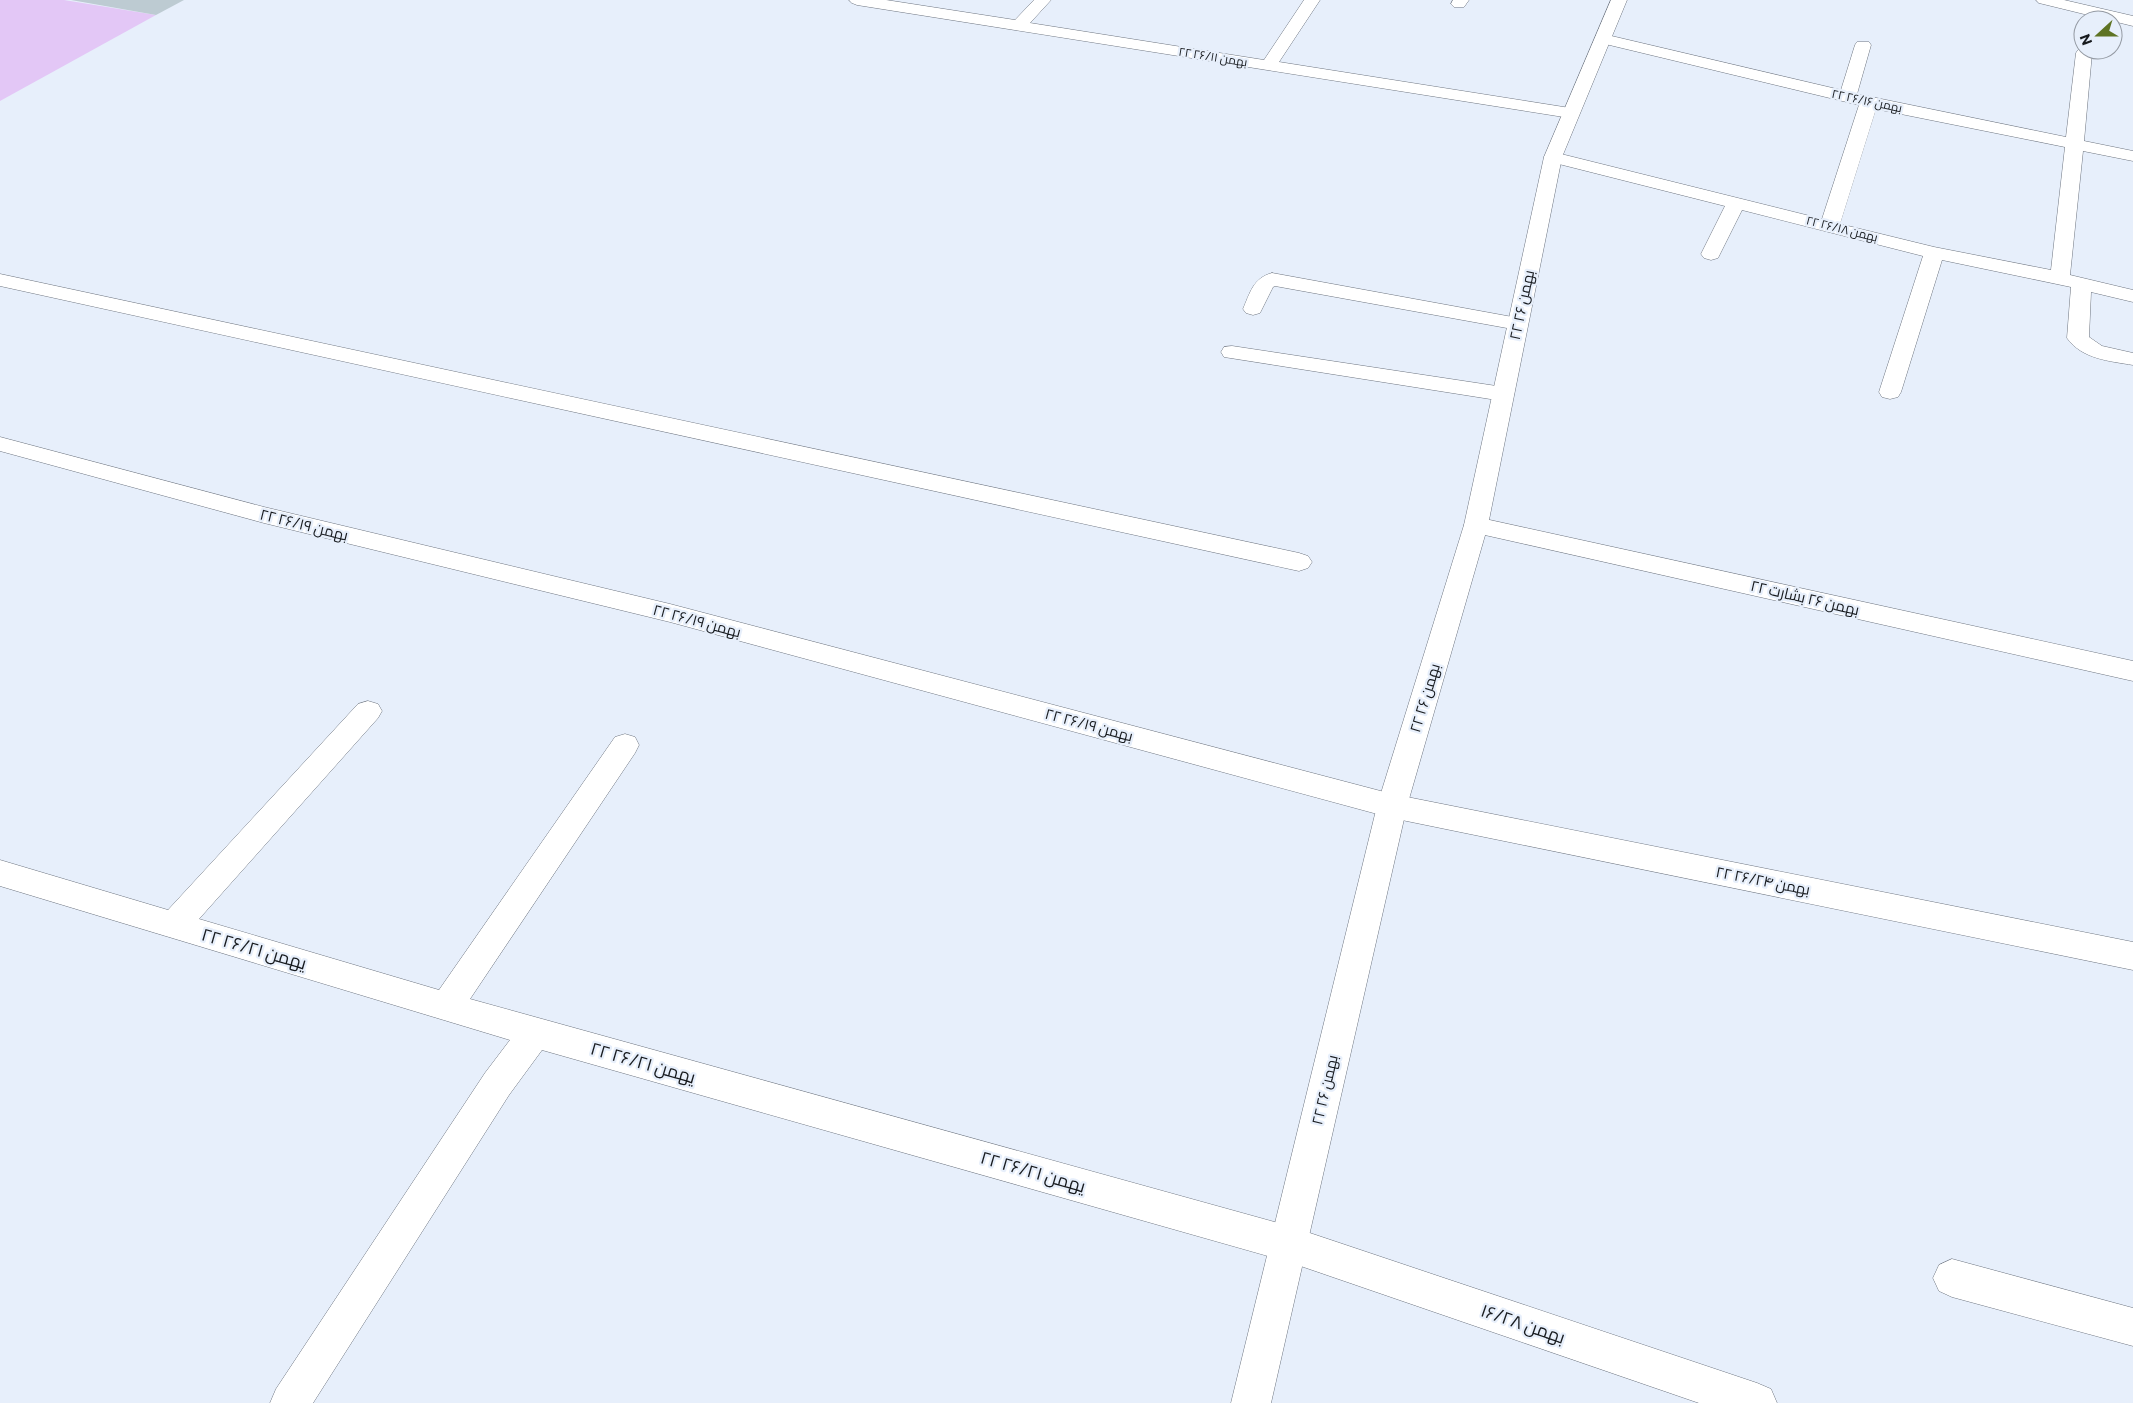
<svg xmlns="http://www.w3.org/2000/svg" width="2133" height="1403" viewBox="0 0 2133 1403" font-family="Commissioner,Cairo,sans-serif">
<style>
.green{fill:#e3c7f6}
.building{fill:#bdcbd2}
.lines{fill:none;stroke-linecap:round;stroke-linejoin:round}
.street-casing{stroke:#6e7580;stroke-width:1}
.secondary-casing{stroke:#6e7580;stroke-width:1}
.street{fill:#fff;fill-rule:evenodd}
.secondary{fill:#fff;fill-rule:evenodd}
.labels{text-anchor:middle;stroke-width:4.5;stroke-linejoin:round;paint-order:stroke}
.far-street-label{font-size:12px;fill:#171a1e;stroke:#e7effb}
.street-label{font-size:15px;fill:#171a1e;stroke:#e7effb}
.near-street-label{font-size:18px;fill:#171a1e;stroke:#e7effb}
</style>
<rect width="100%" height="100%" fill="#e7effb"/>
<!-- green -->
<path class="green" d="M0,0H64L156,15L0,101Z"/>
<!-- building -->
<path class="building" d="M71,0H184L156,15Z"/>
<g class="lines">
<defs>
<g id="street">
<path d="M849,0H886L1015,20L1034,0H1051L1030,23L1264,60L1304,0H1320L1279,62L1570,108L1576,109L1579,113L1576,117L1570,118L857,5L852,3Z"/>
<path d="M1453,0H1469L1464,7H1454L1451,4Z"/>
<path d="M2036,0H2064L2133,16V26L2039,3Z"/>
<path d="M1603,34L1841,90L1855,45L1857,42H1869L1871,45L1857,94L2066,137L2076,53L2078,50L2083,48V50H2090L2092,53L2084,141L2133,151V161L2083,151L2070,275L2133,290V302L2091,292L2089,337L2102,346L2133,353V365C2109,361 2082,359 2067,338L2071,287L1942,260L1901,392L1898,397L1890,399L1882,397L1879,392L1923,256L1742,210L1718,258L1711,260L1704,258L1701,254L1725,206L1547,161L1544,157L1547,153L1553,152L1822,219L1859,105L1597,42L1595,39L1597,36ZM1876,109L2065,147L2051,270L1934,247L1840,224Z"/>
<path d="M1272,273L1518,318L1525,320L1528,324L1525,328L1518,330L1275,286L1273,287L1260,313L1253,315L1246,313L1243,309C1250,293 1253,278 1272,273Z"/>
<path d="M0,274L1299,553L1308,556L1312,562L1308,568L1299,571L0,286Z"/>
<path d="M1232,346L1503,387L1511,389L1514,394L1511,399L1503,401L1224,357L1221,352L1224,347Z"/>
<path d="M0,437L264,507L670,604L1392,794L2133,942V970L1392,818L670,622L264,523L0,451Z"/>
<path d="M1476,517L2133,661V681L1467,531L1464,525L1467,519Z"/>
<path d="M368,701L378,704L382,711L378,718L199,919L439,990L615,737L625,734L635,737L639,745L635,753L470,999L1289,1226L1757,1383L1771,1389L1777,1403H1699L1289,1262L542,1050L509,1095L313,1403H270L276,1389L485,1073L510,1040L0,886V860L168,910L358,704Z"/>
<path d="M1952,1259L2133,1308V1346L1952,1297L1939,1291L1933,1278L1939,1265Z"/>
</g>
<path id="secondary" d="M1611,0H1627L1562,157L1488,525L1407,806L1271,1403H1231L1377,806L1464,525L1544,157Z"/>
</defs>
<!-- street casing -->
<use href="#street" class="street-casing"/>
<!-- secondary casing -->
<use href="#secondary" class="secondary-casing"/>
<!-- street -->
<use href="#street" class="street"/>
<!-- secondary -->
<use href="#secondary" class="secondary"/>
</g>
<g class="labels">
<!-- far-street labels -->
<g class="far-street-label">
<text transform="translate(1213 57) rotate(9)" y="4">۲۲ بهمن ۲۶/۱۱</text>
<text transform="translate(1867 101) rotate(12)" y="4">۲۲ بهمن ۲۶/۱۶</text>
<text transform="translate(1842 229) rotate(14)" y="4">۲۲ بهمن ۲۶/۱۸</text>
</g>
<!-- street labels -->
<g class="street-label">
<text transform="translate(1522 305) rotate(-78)" y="5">۲۲ بهمن ۲۶</text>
<text transform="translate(304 525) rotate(14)" y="5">۲۲ بهمن ۲۶/۱۹</text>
<text transform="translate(1805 598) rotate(13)" y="5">بهمن ۲۶ بشارت ۲۲</text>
<text transform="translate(697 621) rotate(15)" y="5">۲۲ بهمن ۲۶/۱۹</text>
<text transform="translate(1425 698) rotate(-73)" y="5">۲۲ بهمن ۲۶</text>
<text transform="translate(1089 725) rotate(15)" y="5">۲۲ بهمن ۲۶/۱۹</text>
<text transform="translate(1763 881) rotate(11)" y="5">۲۲ بهمن ۲۶/۲۴</text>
<text transform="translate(1325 1090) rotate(-77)" y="5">۲۲ بهمن ۲۶</text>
</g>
<!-- near-street labels -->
<g class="near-street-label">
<text transform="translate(254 949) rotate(16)" y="6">۲۲ یهمن ۲۶/۲۱</text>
<text transform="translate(643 1063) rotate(16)" y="6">۲۲ یهمن ۲۶/۲۱</text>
<text transform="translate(1033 1172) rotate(16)" y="6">۲۲ یهمن ۲۶/۲۱</text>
<text transform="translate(1523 1324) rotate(19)" y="6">بهمن ۱۶/۲۸</text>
</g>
</g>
<!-- north arrow -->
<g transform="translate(2098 35) rotate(249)"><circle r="24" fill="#e7effb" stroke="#949aa3"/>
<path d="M0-4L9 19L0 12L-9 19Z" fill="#5e7323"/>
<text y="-8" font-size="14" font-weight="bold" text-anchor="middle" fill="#171a1e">N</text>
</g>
</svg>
